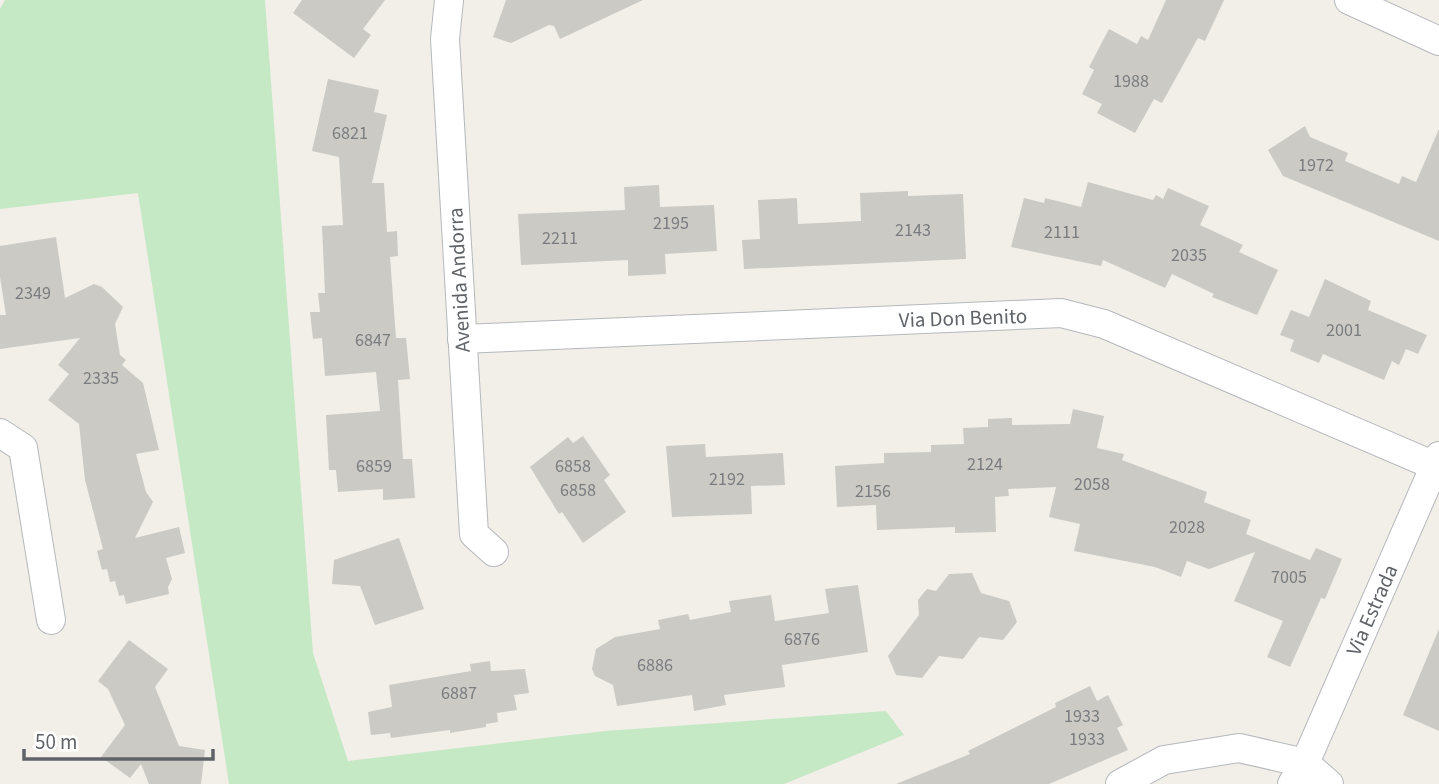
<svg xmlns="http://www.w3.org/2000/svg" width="1439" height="784" viewBox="0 0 1439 784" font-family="'Source Sans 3',sans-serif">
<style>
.green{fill:#c5e8c5}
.building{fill:#cccac5}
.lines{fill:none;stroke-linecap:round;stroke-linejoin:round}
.minor-casing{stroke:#b5b8bc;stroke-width:30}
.minor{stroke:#fff;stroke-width:28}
.labels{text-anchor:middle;stroke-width:5;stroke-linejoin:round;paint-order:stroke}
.number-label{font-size:18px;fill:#7a7d7f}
.street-label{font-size:21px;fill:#5f6368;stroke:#fff}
</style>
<rect width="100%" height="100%" fill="#f1efe8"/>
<!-- green -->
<path class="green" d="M5,0H265L313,653L348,761L605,731L886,711L904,735L784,784H229L138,193L0,209V9Z"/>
<!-- building -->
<g class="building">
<path d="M302,0H385L363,29L371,35L354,58L293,13Z"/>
<path d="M506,0H643L560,39L554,26L549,25L511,43L493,37Z"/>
<path d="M1166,0H1224L1205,41L1198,38L1162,103L1154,99L1135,133L1097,113L1102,104L1082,94L1094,70L1089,67L1109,29L1137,44L1141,36L1148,40Z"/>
<path d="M328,79L379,90L374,112L387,115L372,183H384L387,232L397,231L398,256L390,257L396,338H406L410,379L398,380L403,459H412L415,498L383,500V489L338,492L336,470H329L326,415L380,411L376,372L325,376L322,338L313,339L310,312H320L318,293H325L322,226L343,225L339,157L312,151Z"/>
<path d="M1305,126L1310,137L1348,153L1345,161L1399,184L1402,176L1416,182L1439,129V241L1283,176L1268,150Z"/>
<path d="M1088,182L1153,200L1156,195L1163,199L1168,188L1209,206L1200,225L1243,245L1239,252L1278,270L1257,315L1212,297L1214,294L1172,274L1165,288L1103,260L1101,266L1011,247L1024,198L1044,203L1045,198L1081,207Z"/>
<path d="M659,185L660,207L714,205L717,251L665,254L666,274L628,276V260L521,265L518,214L625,210L624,187Z"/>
<path d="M908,191V196L963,194L966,259L744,269L742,240L760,239L758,200L797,198L798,224L861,221L860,193Z"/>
<path d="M56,237L65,298L94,284L102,287L123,307L115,324L120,355L126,360L122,365L143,383L159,450L136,454L146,492L153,502L135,538L179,527L185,553L166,558L172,579L168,587L169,594L126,604L124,595L119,596L115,581L110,582L107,569L102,570L97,551L103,549L85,480L79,424L48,400L69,374L58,365L80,338L0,349V315H6L0,277V246Z"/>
<path d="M1325,279L1371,301L1368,310L1427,335L1418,354L1406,349L1399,365L1392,361L1384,380L1323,354L1319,363L1290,351L1294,340L1280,335L1291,310L1309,317Z"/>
<path d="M1073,409L1104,416L1097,448L1124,454L1122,460L1207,492L1204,502L1251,520L1246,534L1310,560L1316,548L1342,559L1325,599L1321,598L1290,667L1267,657L1283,621L1234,601L1255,552L1209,569L1187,561L1181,577L1155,567L1074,551L1080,524L1049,517L1056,487L1008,489L1009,496L995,497L996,532L955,533V527L877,530L876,505L837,507L835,466L884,463V453L931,452V445L964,444L963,428L988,427V419L1012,418V425L1070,424Z"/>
<path d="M583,436L610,475L604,480L626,512L583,543L562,512L559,514L530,467L568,437L573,443Z"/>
<path d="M705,444L706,457L783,453L785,485L751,486L752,514L672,517L666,446Z"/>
<path d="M399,538L424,609L375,625L360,586L332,584L334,560Z"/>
<path d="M972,573L981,593L1009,601L1017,622L1003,640L979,637L963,659L939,656L922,678L896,675L888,656L919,615L918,600L927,589L936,591L949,574Z"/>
<path d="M858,585L868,652L782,665L785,687L724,695L726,705L694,711L692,695L617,706L613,685L595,676L592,669L596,649L615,637L660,629L658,620L688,614L690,620L731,612L729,601L771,595L775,621L829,613L825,589Z"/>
<path d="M1439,629V731L1403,715Z"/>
<path d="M129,640L168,669L155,687L179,746L205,750L201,784H149L141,764L130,778L101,757L125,725L108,689L98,681Z"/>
<path d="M490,661L491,671L525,669L529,693L514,695L517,710L497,713L498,722L486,724V727L450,733V730L391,738L390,733L371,735L368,712L392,707L389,685L471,671L470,664Z"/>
<path d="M1090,686L1097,701L1108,695L1123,725L1117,728L1128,750L1049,784H896L970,754L968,751L1056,707L1055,703Z"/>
</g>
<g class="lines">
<defs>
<g id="minor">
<path d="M449,0L445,39L474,534L494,552"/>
<path d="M1349,0L1439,41"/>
<path d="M462,339L1061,313L1104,324L1435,466"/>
<path d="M0,433L23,448L51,620"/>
<path d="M1120,784L1164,760L1239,748L1305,763L1329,784"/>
<path d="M1292,784L1305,763L1439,456"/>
</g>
</defs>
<!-- minor casing -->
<use href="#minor" class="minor-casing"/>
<!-- minor -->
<use href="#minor" class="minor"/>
</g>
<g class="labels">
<!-- number labels -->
<g class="number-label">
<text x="1131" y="87">1988</text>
<text x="350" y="139">6821</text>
<text x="1316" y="171">1972</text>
<text x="671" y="229">2195</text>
<text x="913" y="236">2143</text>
<text x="1062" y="238">2111</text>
<text x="560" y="244">2211</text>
<text x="1189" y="261">2035</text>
<text x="33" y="299">2349</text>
<text x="1344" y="336">2001</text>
<text x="373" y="346">6847</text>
<text x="101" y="384">2335</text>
<text x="985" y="470">2124</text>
<text x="374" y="472">6859</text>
<text x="573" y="472">6858</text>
<text x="727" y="485">2192</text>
<text x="1092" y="490">2058</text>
<text x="578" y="496">6858</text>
<text x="873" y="497">2156</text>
<text x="1187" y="533">2028</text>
<text x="1289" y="583">7005</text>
<text x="802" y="645">6876</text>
<text x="655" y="671">6886</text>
<text x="459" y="699">6887</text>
<text x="1082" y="722">1933</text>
<text x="1087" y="745">1933</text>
</g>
<!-- street labels -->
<g class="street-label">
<text transform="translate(459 280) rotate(-93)" y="7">Avenida Andorra</text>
<text transform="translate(963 318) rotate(-2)" y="7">Via Don Benito</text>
<text transform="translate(1372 610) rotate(-66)" y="7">Via Estrada</text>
</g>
</g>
<!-- scale -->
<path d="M24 749v10h189v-10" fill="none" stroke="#5f6368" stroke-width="3.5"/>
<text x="35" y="749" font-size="21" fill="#5f6368" stroke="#ffffff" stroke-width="5" paint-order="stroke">50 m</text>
</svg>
